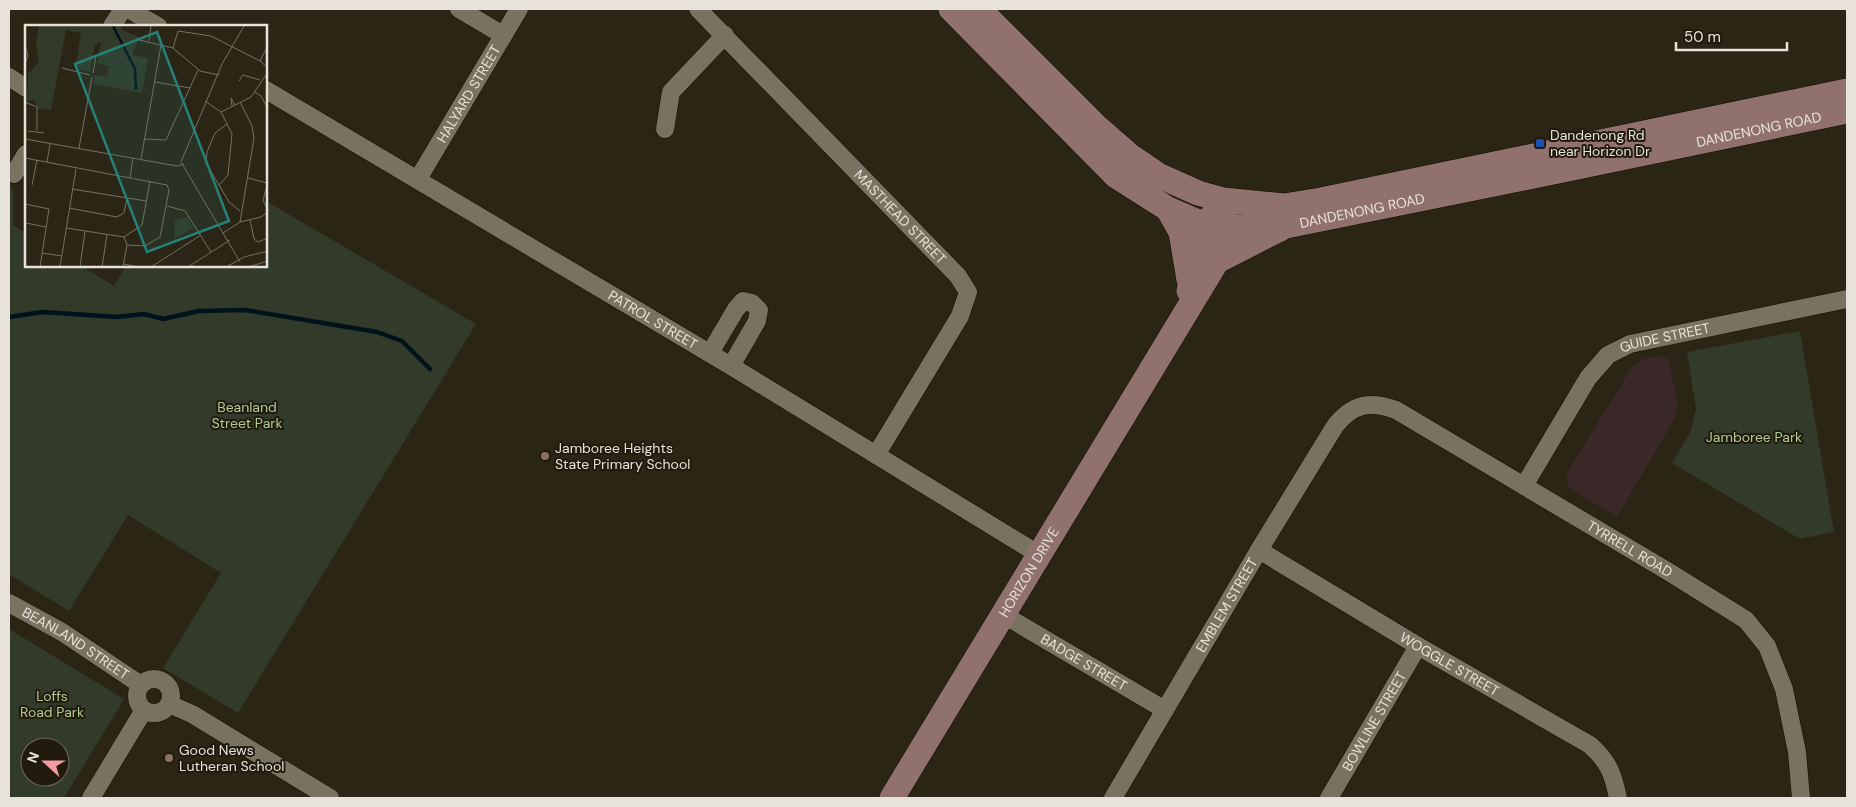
<svg xmlns="http://www.w3.org/2000/svg" width="1856" height="807" viewBox="0 0 1856 807" font-family="'DM Sans',sans-serif">
<style>
.commercial{fill:#3a2728}
.green{fill:#323a2a;fill-rule:evenodd}
.lines{fill:none;stroke-linecap:round;stroke-linejoin:round}
.stream{stroke:#00121b;stroke-width:4.5}
.street-casing{stroke:#130e02;stroke-width:19}
.secondary-casing{stroke:#130e02;stroke-width:26}
.street{stroke:#797261;stroke-width:18}
.secondary{stroke:#90716d;stroke-width:25}
.transit-dot{fill:#1a4fb4;stroke:#211b0d;stroke-width:2}
.education-dot{fill:#8d6e63;stroke:#211b0d;stroke-width:2}
.labels{text-anchor:middle;stroke-width:4;stroke-linejoin:round;paint-order:stroke}
.street-label{font-size:14px;fill:#e7e3da;stroke:#211b0d}
.poi-label{font-size:14px;fill:#e7e3da;stroke:#211b0d;text-anchor:start}
.park-label{font-size:14px;fill:#b1cb97;stroke:#211b0d}
.inset-river{fill:none;stroke:#00121b;stroke-width:2.5}
.inset-road{fill:none;stroke:#767164;stroke-width:1}
.view{fill:#258179;fill-opacity:0.15;stroke:#258179;stroke-width:2.5}
.inset-edge{fill:none;stroke:#e7e3da;stroke-width:2.5}
</style>
<rect width="100%" height="100%" fill="#2b2516"/>
<!-- commercial -->
<path class="commercial" d="M1659,356L1668,359L1678,404L1675,418L1617,517L1571,489L1567,483V473L1632,367L1644,359Z"/>
<!-- green -->
<g class="green">
<path d="M9,186L13,189V225L26,233V266H81L114,286L126,266H266V201L476,324L238,713L163,668L221,573L128,515L69,611L9,574Z"/>
<path d="M1800,331L1834,532L1800,539L1672,463L1690,433L1696,409L1687,352Z"/>
<path d="M9,629L124,699L64,798H9ZM30,747H60V777H30Z"/>
</g>
<g class="lines">
<!-- stream -->
<path class="stream" d="M9,317L43,312L117,317L144,314L163,319L199,311L245,310L377,332L402,341L430,369"/>
<defs>
<g id="street">
<path d="M128,9L158,26"/>
<path d="M459,9L503,35"/>
<path id="s1" d="M698,9L958,276L968,292L960,316L876,455"/>
<path d="M112,26L123,9"/>
<path d="M9,77L26,88"/>
<path id="s2" d="M266,90L731,366L1038,554"/>
<path d="M665,129L671,92L725,35"/>
<path d="M14,174L26,154"/>
<path id="s3" d="M418,179L519,9"/>
<path d="M710,353L736,309L743,301L752,303L759,310L757,321L731,366"/>
<path id="s4" d="M1524,486L1588,378L1608,355L1630,344L1847,299"/>
<path id="s5" d="M1259,550L1418,646L1590,745C1609,762 1613,774 1618,798"/>
<path id="s6" d="M9,603L62,632L141,685"/>
<path id="s7" d="M1002,614L1165,710"/>
<circle cx="154" cy="696" r="17"/>
<path d="M169,704L192,714L330,798"/>
<path d="M91,798L144,710"/>
<path id="s8" d="M1113,798L1259,550L1335,426C1353,403 1370,401 1396,410L1669,572L1746,620L1767,646L1784,689L1797,752L1801,798"/>
<path id="s9" d="M1329,798L1418,646"/>
</g>
<g id="secondary">
<path id="s10" d="M951,9L1116,176L1168,209L1196,221L1231,227L1286,226L1558,171L1847,111"/>
<path d="M979,9L1098,128L1129,155L1160,176L1198,193L1223,200L1284,206L1321,200L1847,91"/>
<path d="M1168,209L1181,232L1189,280"/>
<path d="M1217,261L1280,229"/>
<path d="M1189,291L1207,223L1216,211"/>
<path id="s11" d="M892,798L1217,261L1226,226L1224,210"/>
</g>
</defs>
<!-- street casing -->
<use href="#street" class="street-casing"/>
<!-- secondary casing -->
<use href="#secondary" class="secondary-casing"/>
<!-- street -->
<use href="#street" class="street"/>
<!-- secondary -->
<use href="#secondary" class="secondary"/>
</g>
<!-- markers -->
<rect class="transit-dot" x="1535" y="138" width="10" height="10" rx="2.5"/>
<g class="education-dot">
<circle cx="545" cy="456" r="5"/>
<circle cx="169" cy="758" r="5"/>
</g>
<g class="labels">
<!-- street labels -->
<g class="street-label">
<text dy="5" stroke="none"><textPath href="#s3" startOffset="99">HALYARD STREET</textPath></text>
<text dy="5" stroke="none"><textPath href="#s10" startOffset="900">DANDENONG ROAD</textPath></text>
<text dy="5" stroke="none"><textPath href="#s10" startOffset="495">DANDENONG ROAD</textPath></text>
<text dy="5" stroke="none"><textPath href="#s1" startOffset="290">MASTHEAD STREET</textPath></text>
<text dy="5" stroke="none"><textPath href="#s2" startOffset="450">PATROL STREET</textPath></text>
<text dy="5" stroke="none"><textPath href="#s4" startOffset="216">GUIDE STREET</textPath></text>
<text dy="5" stroke="none"><textPath href="#s8" startOffset="774">TYRRELL ROAD</textPath></text>
<text dy="5" stroke="none"><textPath href="#s11" startOffset="264">HORIZON DRIVE</textPath></text>
<text dy="5" stroke="none"><textPath href="#s8" startOffset="224">EMBLEM STREET</textPath></text>
<text dy="5" stroke="none"><textPath href="#s6" startOffset="78">BEANLAND STREET</textPath></text>
<text dy="5" stroke="none"><textPath href="#s7" startOffset="95">BADGE STREET</textPath></text>
<text dy="5" stroke="none"><textPath href="#s5" startOffset="222">WOGGLE STREET</textPath></text>
<text dy="5" stroke="none"><textPath href="#s9" startOffset="89">BOWLINE STREET</textPath></text>
</g>
<!-- poi labels -->
<g class="poi-label">
<text x="1550" y="140">Dandenong Rd<tspan x="1550" dy="16">near Horizon Dr</tspan></text>
<text x="555" y="453">Jamboree Heights<tspan x="555" dy="16">State Primary School</tspan></text>
<text x="179" y="755">Good News<tspan x="179" dy="16">Lutheran School</tspan></text>
</g>
<!-- park labels -->
<g class="park-label">
<text x="247" y="412">Beanland<tspan x="247" dy="16">Street Park</tspan></text>
<text x="1754" y="442">Jamboree Park</text>
<text x="52" y="701">Loffs<tspan x="52" dy="16">Road Park</tspan></text>
</g>
</g>
<!-- overview -->
<g transform="translate(25 25)">
<rect width="242" height="242" fill="#2b2516"/>
<path d="M14,1H96L97,5L114,12L107,30L123,33L117,68L68,59L70,50L82,52L84,41L72,38L76,17L70,20L65,47L50,44L56,8L41,5L26,85L13,84L9,75L2,76L3,49L14,37L11,15ZM162,192L168,203L149,214L150,195Z" fill="#323a2a"/>
<path class="inset-river" d="M88,1L110,44L111,65"/>
<path class="inset-road" d="M114,15L148,23L175,46L194,50M124,16L126,1M0,20L3,31L0,38M148,23L153,6L186,11L235,36L243,43M235,36L243,20M37,43L65,50M68,48L71,30M214,56L218,50L235,55M130,57L165,63M230,67L236,71L243,84M180,76L196,87L207,109L203,150L194,160M0,77L12,82V106M207,81L206,73L210,80M196,87L226,72L243,47M202,99L190,108L182,127L181,138L204,177L215,186M3,106L19,108M0,114L152,141L159,139M119,114L141,115L173,45M54,123L67,52M0,133L142,160L144,165L135,212L120,221L102,220M116,134L136,20M22,137L25,119M105,153L108,133M223,153L242,158M243,157L238,175L243,186M7,160L12,135M47,164L121,176M0,179L24,184L15,242M142,181L160,186L186,227M44,183L92,192L99,188L102,173M225,195L229,214L233,217L243,213M215,197L229,113L227,101L215,77M1,198L21,202M41,203L99,212L117,200L125,156M198,208L215,197L236,192L243,187M17,228L37,231M215,237L156,137L197,39L219,1M99,239L114,242M35,242L51,144M55,242L60,206M77,242L82,210M98,242L102,220L99,212M126,242L176,210M163,242L205,215M201,242L219,232L243,226M223,242L243,236"/>
<path class="view" d="M132,7L204,196L122,227L50,39Z"/>
<rect width="242" height="242" class="inset-edge"/>
</g>
<!-- border -->
<rect width="1856" height="807" fill="none" stroke="#e7e3da" stroke-width="20"/>
<!-- north arrow -->
<g transform="translate(45 762) rotate(291)"><circle r="24" fill="#211b0d" stroke="#706b5f"/>
<path d="M0-4L9 19L0 12L-9 19Z" fill="#f49aa1"/>
<text y="-8" font-size="14" font-weight="bold" text-anchor="middle" fill="#e7e3da">N</text>
</g>
<!-- scale -->
<path d="M1676 42v8h111v-8" fill="none" stroke="#e7e3da" stroke-width="2.5"/>
<text x="1684" y="42" font-size="15" fill="#e7e3da" stroke="#211b0d" stroke-width="4" paint-order="stroke">50 m</text>
</svg>
